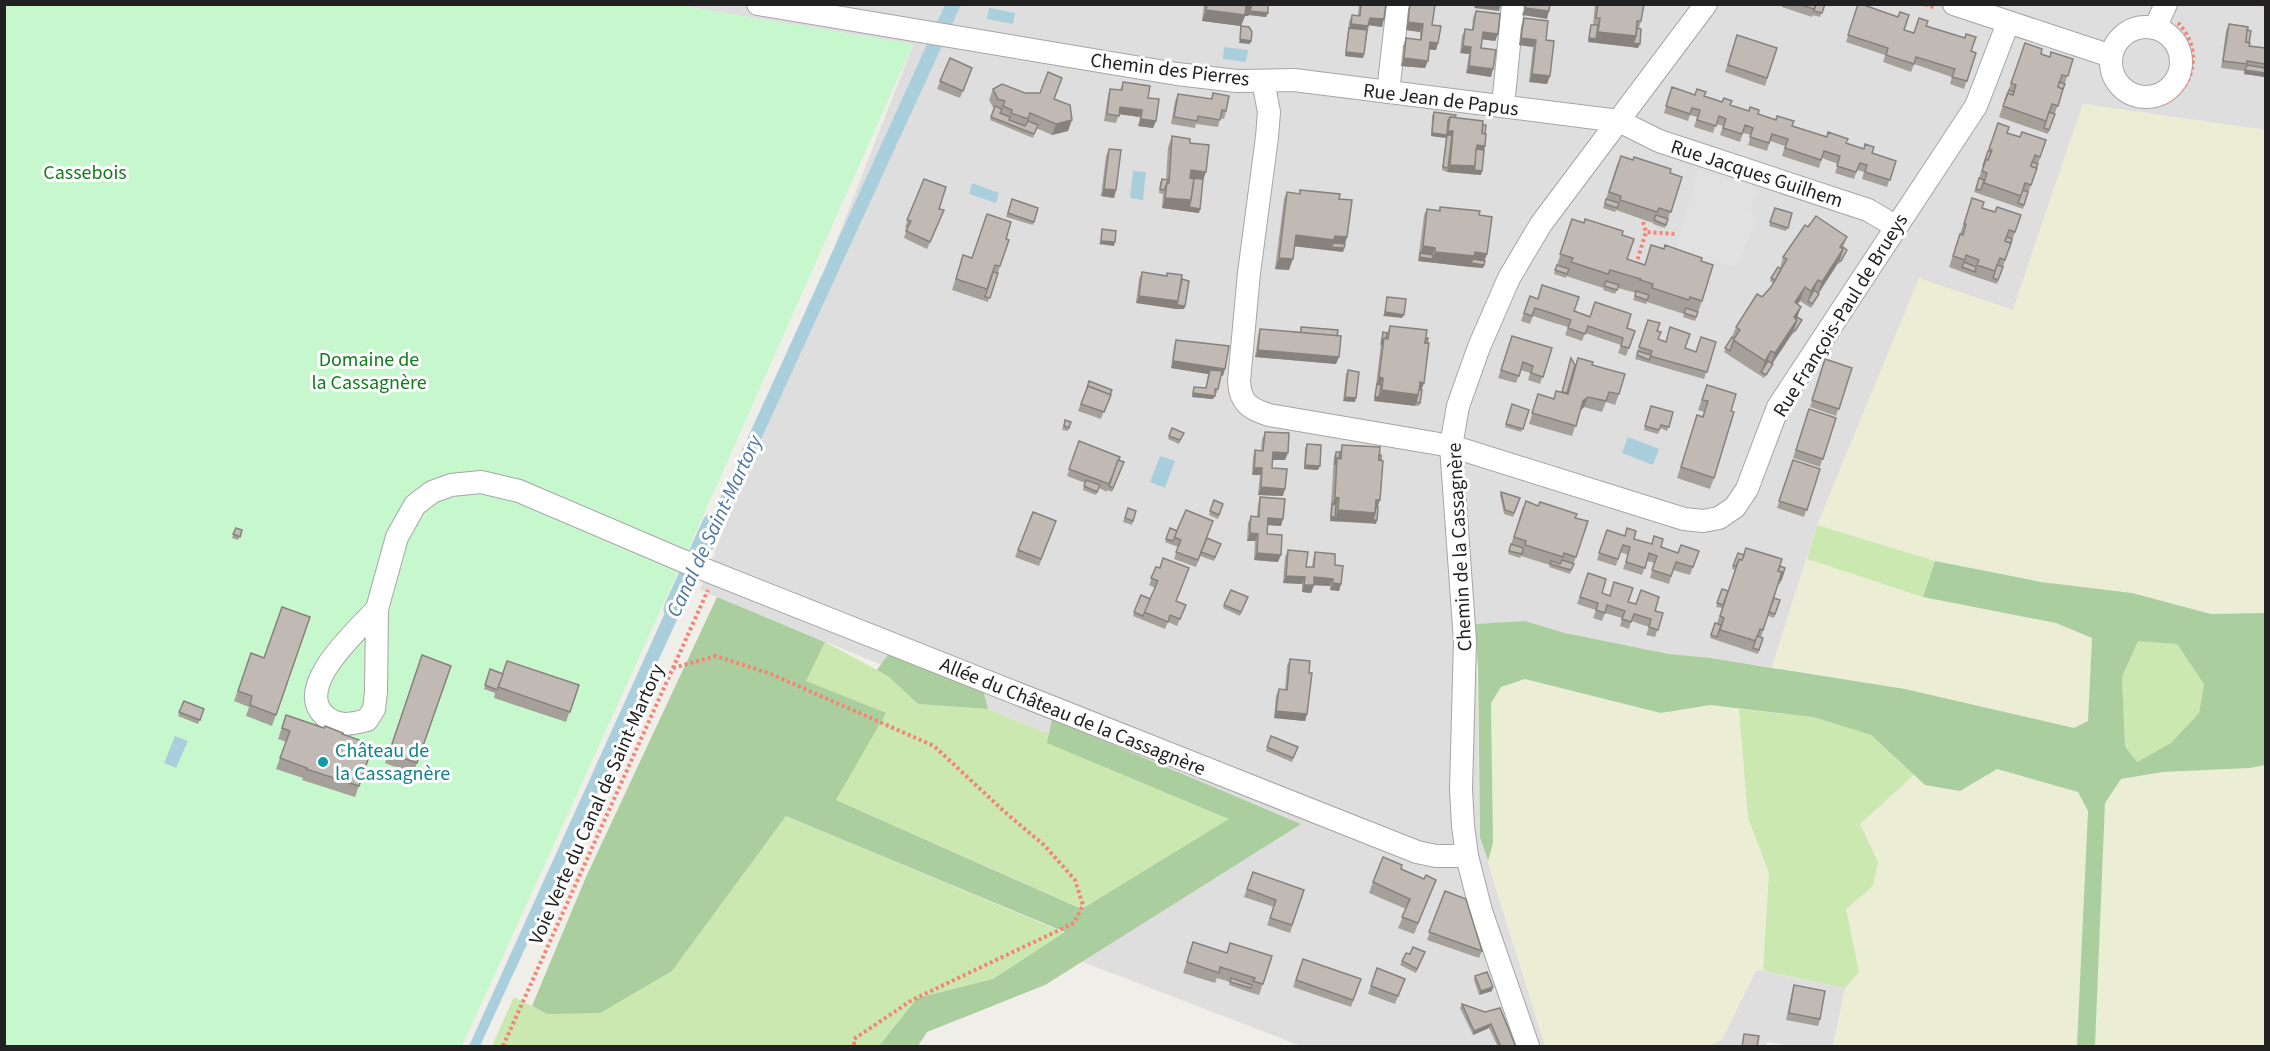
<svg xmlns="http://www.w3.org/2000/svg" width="2270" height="1051" viewBox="0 0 2270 1051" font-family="'Source Sans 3',sans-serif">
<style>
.residential{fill:#dfdede}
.farmland{fill:#ebeed4}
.grass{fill:#cae8b0}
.forest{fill:#abce9e;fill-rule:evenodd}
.park{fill:#c7f8cd}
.parking{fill:#e1e1e1}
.water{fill:#aacfdc}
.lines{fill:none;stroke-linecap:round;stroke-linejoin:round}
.canal{stroke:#aacfdc;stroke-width:21}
.minor-casing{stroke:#a5a5a5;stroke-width:24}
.path{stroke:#f48575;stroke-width:4;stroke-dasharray:3 3;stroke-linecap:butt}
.minor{stroke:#fff;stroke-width:22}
.wall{fill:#a6a09b}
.shaded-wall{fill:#87827e}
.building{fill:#c1bab4;stroke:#87827e;stroke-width:1.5}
.culture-dot{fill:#0f9aa8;stroke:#fff;stroke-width:2}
.labels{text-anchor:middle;stroke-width:6;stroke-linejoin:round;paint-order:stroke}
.street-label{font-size:20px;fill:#212121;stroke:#fff}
.park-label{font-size:20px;fill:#117c1c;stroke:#fff}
.culture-label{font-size:20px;fill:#0d838f;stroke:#fff;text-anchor:start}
.water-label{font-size:21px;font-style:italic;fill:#4d77a5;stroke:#fff}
</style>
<rect width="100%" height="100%" fill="#f0eee8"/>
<!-- residential -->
<g class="residential">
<path d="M678,5H2265V130L2083,104L2013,310L1817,525L1772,667L1669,654L1565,633L1525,621L1476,624L1480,837L1545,1046H1301L1065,955L1268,824L700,590L913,45Z"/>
<path d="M1756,970L1845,988L1833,1046H1790L1767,1042L1766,1046H1710L1723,1038Z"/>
</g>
<!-- farmland -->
<g class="farmland">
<path d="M2083,104L2265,130V613L2211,614L2132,593L2041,582L1935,561L1817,525L1919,278L2013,310Z"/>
<path d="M1807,559L1923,597L2056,623L2092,638L2088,721L2074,728L1905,689L1772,667Z"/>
<path d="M1525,679L1661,713L1710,705L1739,709L1748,818L1769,873L1763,971L1756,970L1723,1038L1710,1046H1545L1488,861L1493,843L1491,703L1501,687Z"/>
<path d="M2265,765V1046H2095L2105,803L2121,779L2162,772L2250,768Z"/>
<path d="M1997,769L2078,792L2088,811L2077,1046H1834L1845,988L1859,972L1846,909L1873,886L1860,824L1914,775L1925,785L1960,791Z"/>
</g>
<!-- grass -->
<g class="grass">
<path d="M1817,525L1935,561L1923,597L1807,559Z"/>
<path d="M2138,640L2177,644L2204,683L2199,713L2171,743L2137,762L2125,746L2122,677Z"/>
<path d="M825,642L888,676L918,704L988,709L1049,734L1048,743L1230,819L1083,909L836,800L805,681Z"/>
<path d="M1739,709L1813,717L1871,735L1914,775L1860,824L1878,862L1873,886L1846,909L1859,972L1845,988L1763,971L1769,873L1748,818Z"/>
<path d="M786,816L1065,933L993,979L917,998L879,1046H492L514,997L547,1014L672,971Z"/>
</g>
<!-- forest -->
<g class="forest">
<path d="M1935,561L2041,582L2132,593L2211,614L2265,613V765L2250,768L2162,772L2121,779L2105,803L2095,1046H2077L2088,811L2078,792L1997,769L1960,791L1925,785L1871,735L1813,717L1710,705L1661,713L1525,679L1501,687L1491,703L1493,843L1488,861L1480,837L1478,668L1475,624L1525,621L1565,633L1669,654L1710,658L1905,689L2074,728L2088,721L2092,638L2056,623L1923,597ZM2138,641L2177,644L2204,684L2199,713L2171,743L2137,762L2125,746L2122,677Z"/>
<path d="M717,597L825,642L806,681L886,713L836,800L1082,909L1229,819L1047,743L1052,719L1301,824L1045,985L927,1032L918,1046H879L917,998L993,979L1065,932L786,816L672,971L600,1013L547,1014L532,1006L586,877Z"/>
<path d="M890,652L981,683L988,709L918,704L888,676L877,670Z"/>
</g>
<!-- park -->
<path class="park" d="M5,5H678L913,44L683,561L462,1046H5Z"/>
<!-- parking -->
<path class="parking" d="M1698,169L1758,188L1749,212L1758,215L1736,267L1675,252Z"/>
<!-- water -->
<g class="water">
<path d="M945,5H961L950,28L935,26Z"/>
<path d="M989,8L1015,13L1013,24L987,19Z"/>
<path d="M928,42L943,44L710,550L698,547Z"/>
<path d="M1224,47L1248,50L1246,62L1223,59Z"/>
<path d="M1133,171L1146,172L1143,200L1130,198Z"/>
<path d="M972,183L999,193L996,203L969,194Z"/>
<path d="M1628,437L1659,449L1653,465L1622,453Z"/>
<path d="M1160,456L1175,461L1165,488L1150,482Z"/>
<path d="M679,582L692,587L591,807L588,806L585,810L588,812L480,1046H469Z"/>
<path d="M175,736L188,741L176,768L164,763Z"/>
</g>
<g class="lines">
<!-- canal -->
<path class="canal" d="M674,609L713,523"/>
<defs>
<g id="minor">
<path d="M758,4L1177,74L1237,81L1294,80L1619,121L1659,141L1868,210L1895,226"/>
<path d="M1954,4L2111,56"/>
<circle cx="2146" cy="62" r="35"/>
<path d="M2155,28L2166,4"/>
<path d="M1263,81L1269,112L1267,137L1249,273L1239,381C1240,403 1250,409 1269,415L1451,446L1684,519L1703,521L1719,518L1735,507L1747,489L1778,407L1976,106L2008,23"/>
<path d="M1388,92L1398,4"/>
<path d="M1503,106L1513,4"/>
<path d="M377,609C357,631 294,686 324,715C337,728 351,724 367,720L374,709L376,692L377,609L397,537L415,505L432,492L451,485L481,482L519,491L683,561L1417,852L1436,856H1467"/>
<path d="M1528,1046L1481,911L1467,856L1463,826L1461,789L1465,641L1451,446L1458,406L1479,347L1509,278L1541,224L1706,4"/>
</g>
</defs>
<!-- minor casing -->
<use href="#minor" class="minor-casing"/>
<!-- path -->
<g class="path">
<path d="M1925,4L1936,8"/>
<path d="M2260,4L2266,5"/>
<path d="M2104,73C2106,86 2115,95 2127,100C2176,124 2216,62 2178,23"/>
<path d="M1643,222L1646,232L1677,234"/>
<path d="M1636,265L1646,232"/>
<path d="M673,668L716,656L771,674L934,746L1007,814L1044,845L1075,880L1083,905L1074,923L912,1000L854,1039V1046"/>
<path d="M503,1046L708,590"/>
</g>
<!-- minor -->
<use href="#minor" class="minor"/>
</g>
<!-- wall -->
<g class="wall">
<path d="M1204,4H1268L1266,17L1249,15L1248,16H1245L1241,26L1202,21Z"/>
<path d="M1359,4H1386L1382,27L1369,25L1363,58L1345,56L1349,22L1352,15H1358Z"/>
<path d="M1410,4L1432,25L1438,43L1436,50H1429L1425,68L1401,66L1403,46L1406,38L1420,40V32L1406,30L1408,10Z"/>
<path d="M1595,4H1644L1641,21L1639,28L1638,48L1588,42L1590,28L1591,25H1593Z"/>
<path d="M1778,4H1825L1820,17L1812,15L1813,14L1812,17L1782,7V6Z"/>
<path d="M1858,4L1904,30L1913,33L1926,26L1971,51L1976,53L1964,89L1950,84L1952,77L1914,64L1911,72L1883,62L1885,55L1846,42Z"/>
<path d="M1476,11L1498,34L1495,41L1482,39L1481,48L1491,77L1466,73L1469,54L1460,53L1462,36L1465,29H1472L1473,18Z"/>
<path d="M1524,18L1546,40L1550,76L1547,84L1529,82L1533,47L1519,45L1521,26Z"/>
<path d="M2229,24L2247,30L2249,46L2265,48V77L2244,74V71L2221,68L2226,31Z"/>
<path d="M1737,35L1777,48L1765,86L1725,72Z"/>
<path d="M2025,43L2041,54L2049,57L2073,59L2048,134L1999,117Z"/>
<path d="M950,58L972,68L960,98L937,89Z"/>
<path d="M1123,82L1148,98L1156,121L1153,128L1138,126L1140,117L1119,114L1116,123L1104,121L1108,96L1110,89L1120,90Z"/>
<path d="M1672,87L1695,95L1704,96L1758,114L1846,143L1896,161L1887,187L1862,179L1864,172L1857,170L1854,179L1835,173L1838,164L1822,158L1819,168L1782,156L1785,146L1770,141L1767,151L1748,145L1751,135L1743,133L1740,142L1720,135L1723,126L1716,124L1713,133L1694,127L1697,117L1690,115L1688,121L1664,113Z"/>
<path d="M993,89L1025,93L1054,99L1068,131L1052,135L1036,128L1033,138L990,120L994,109L989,100Z"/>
<path d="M1213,93L1226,111L1224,119L1220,118L1218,127L1196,124L1195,128L1171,124L1175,101L1178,94L1211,99Z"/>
<path d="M1434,112L1483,125L1485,146L1481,175L1447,172L1442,170L1446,138L1431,136L1432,116Z"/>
<path d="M1998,123L2007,133L2020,137L2046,140L2023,209L1974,192Z"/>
<path d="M1172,136L1190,143L1206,172L1203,179L1199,213L1162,208L1163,194L1159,193L1160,183L1162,179L1166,180L1168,147Z"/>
<path d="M1109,149L1116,190L1114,198L1101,196L1106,156Z"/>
<path d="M1618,162L1670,173L1682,177L1665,228L1653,224V223L1616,210L1615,212L1603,208Z"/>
<path d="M924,179L939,209L941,218L927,249L904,238L907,228L905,227Z"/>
<path d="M1300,190L1339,199L1347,237L1343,252L1295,246L1289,270L1275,269L1284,199L1287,192L1299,194Z"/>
<path d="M1972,198L1982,208L1995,212L2021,215L1997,284L1973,276L1974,273L1973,276L1949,267Z"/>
<path d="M1012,199L1038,208L1033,225L1006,217Z"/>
<path d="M1440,207L1479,215L1485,261L1483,268L1418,261L1424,216L1425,212H1426L1427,209L1439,210Z"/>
<path d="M1775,208L1792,213L1786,231L1769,226Z"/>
<path d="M1572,219L1622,235L1627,259L1645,265L1651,245L1701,261L1702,301L1695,321L1683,317L1684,314L1647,302L1646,304L1633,300L1636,293L1618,288L1615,294L1603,290L1604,286L1603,288L1566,276V278L1554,274Z"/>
<path d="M1810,225L1847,237L1843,247L1847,250L1839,264L1838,263L1819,293L1818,297L1811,308L1800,301L1797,304V317L1802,320L1800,324L1793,334H1792L1772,364L1771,367L1764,378L1724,352L1732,337L1736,327L1759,296L1764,295L1771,287L1773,283L1770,281L1771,278L1780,268L1783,257L1806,226Z"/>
<path d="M1006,239L1009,240L988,302L952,290L963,255L972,258Z"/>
<path d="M1142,272L1166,276L1167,273L1182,279L1185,306L1184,309L1136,303L1139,279Z"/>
<path d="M1530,296L1635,331L1626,356L1618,353L1621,345L1585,333L1582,341L1565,335L1568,327L1551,322L1533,316L1530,324L1521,321Z"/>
<path d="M1648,320L1657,331L1658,339L1685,348L1696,352L1716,342L1704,379L1635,359Z"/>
<path d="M1390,326L1422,390L1419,406L1374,401L1382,336L1383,332L1387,333Z"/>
<path d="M1301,327L1336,364L1255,357L1258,336L1260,329L1300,332Z"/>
<path d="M1512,336L1552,348L1540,384L1528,380L1530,373L1521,370L1516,383L1498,378Z"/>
<path d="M1176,340L1223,376H1221L1217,393H1215L1213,399L1192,397L1194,387L1206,388L1208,374L1171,368L1174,347Z"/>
<path d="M1571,358L1575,365L1578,358L1592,365L1619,394L1615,405L1606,402L1602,412L1584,407L1580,411L1572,436L1529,424L1538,394L1554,399L1556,391L1562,393Z"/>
<path d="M1825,359L1852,368L1836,416L1810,407Z"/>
<path d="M1348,370L1355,402L1343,401L1346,374Z"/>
<path d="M1089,381L1112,390L1101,419L1078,411Z"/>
<path d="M1707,385L1731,411L1714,478L1710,489L1677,478L1697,415L1702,416L1704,412L1698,410Z"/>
<path d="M1512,404L1529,410L1521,432L1505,427Z"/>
<path d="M1651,406L1673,412L1667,431L1660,428L1658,434L1644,430Z"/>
<path d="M1809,409L1836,418L1820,467L1793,458Z"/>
<path d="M1065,420L1071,422L1068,431L1062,430Z"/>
<path d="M1265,432L1285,460H1272V468L1283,496L1258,495L1260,475H1252L1253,457L1255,450L1261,451L1262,439Z"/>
<path d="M1184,433L1179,444L1168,439L1169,436Z"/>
<path d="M1079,441L1124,462L1112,492L1107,490V492L1099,488L1096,495L1083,490L1085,483L1067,476Z"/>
<path d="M1307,444L1318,470L1304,469L1305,448Z"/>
<path d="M1342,445L1378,507L1376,524L1330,521L1334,456L1336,452H1340Z"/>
<path d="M1793,460L1820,469L1804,517L1777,508Z"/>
<path d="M1501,492L1520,498L1513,517L1504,514L1500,495Z"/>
<path d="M1260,497L1281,526L1268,525L1267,534L1278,562L1254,560L1255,541H1247L1248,523L1251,516H1257L1258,504Z"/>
<path d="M1214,500L1223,504L1218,519L1209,515Z"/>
<path d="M1523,506L1575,518L1576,557L1570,574L1549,567L1550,565L1521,556L1520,558L1508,554Z"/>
<path d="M1128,508L1136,511L1132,525L1123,522Z"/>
<path d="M1033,512L1056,521L1039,566L1015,557Z"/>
<path d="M236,528L242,530L238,540L232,538Z"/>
<path d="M1170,528L1207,538L1221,544L1214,561L1200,556L1203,549L1196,567L1174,559L1178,547L1165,542Z"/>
<path d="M1607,530L1651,544L1654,536L1661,547L1678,553L1699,551L1690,575L1673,570L1669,584L1650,578L1654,563L1647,561L1642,575L1623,569L1628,555L1620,552L1616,566L1597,560Z"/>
<path d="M1288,550L1306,567H1312L1313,559L1315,552L1335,565L1341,584L1339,591L1330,590V586L1314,585L1311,593L1302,592V584L1283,583L1285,557Z"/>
<path d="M1738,553L1785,568L1780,584L1778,583L1774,598L1780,600L1774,618L1768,616L1761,637L1763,638L1758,654L1710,638L1715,623H1717L1722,608L1716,607L1722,589L1728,590L1735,570L1732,569Z"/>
<path d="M1156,567L1176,601L1186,605L1177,626L1168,622L1165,629L1133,616L1141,595L1150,599L1155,588L1149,585Z"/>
<path d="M1588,573L1602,593L1663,613L1655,637L1646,635L1649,627L1631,621L1629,629L1620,626L1622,618L1605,613L1602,621L1593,618L1596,610L1577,604Z"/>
<path d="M1231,590L1248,597L1240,616L1223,608Z"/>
<path d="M310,617L272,726L246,716L249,707L234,701L251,653L264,658Z"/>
<path d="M422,655L451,666L413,774L385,763Z"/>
<path d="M1290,659L1307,714L1305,721L1274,718L1276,696L1279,689L1285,690L1287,666Z"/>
<path d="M489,673L503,674L579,685L566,722L494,698L495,693L484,689Z"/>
<path d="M184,701L204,709L198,724L178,716Z"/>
<path d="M286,715L373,745L355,797L302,780L303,778L276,769L286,742L278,739Z"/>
<path d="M1271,736L1298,747L1292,762L1266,751Z"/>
<path d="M1401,870L1424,879L1436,880L1414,934L1398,928L1406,909L1369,893L1373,882Z"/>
<path d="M1253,872L1304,890L1290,933L1267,925L1274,907L1244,897Z"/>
<path d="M1445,891L1482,951L1479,958L1427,940Z"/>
<path d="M1193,942L1227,953L1272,956L1259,995L1249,992L1250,990L1249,992L1229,985L1230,982L1217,978L1215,983L1183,973Z"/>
<path d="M1406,953L1424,956L1416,973L1400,965Z"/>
<path d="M1303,959L1361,979L1351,1007L1293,987Z"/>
<path d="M1377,968L1405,979L1395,1004L1368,994Z"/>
<path d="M1475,976L1492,991L1479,995L1474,980Z"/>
<path d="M1794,985L1820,1019L1818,1026L1786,1020L1792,992Z"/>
<path d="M1462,1004L1485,1012L1516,1047H1498L1489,1028L1473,1035L1460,1008Z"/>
</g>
<!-- shaded-wall -->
<g class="shaded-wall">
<path d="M1476,4H1501L1499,11L1474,8Z"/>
<path d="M1246,5L1252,6L1268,13L1266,17L1249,15L1248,16H1245L1241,26L1202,21L1206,10Z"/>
<path d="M1525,8L1549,11L1547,19L1522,15Z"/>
<path d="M1370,18L1384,19L1382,27L1367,25Z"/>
<path d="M1408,22L1423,24L1420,32L1406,30Z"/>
<path d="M1351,24L1368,26L1366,33L1349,28L1348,31Z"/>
<path d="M1483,32L1498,34L1495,41L1480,39Z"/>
<path d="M1598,32L1636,36L1632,47L1588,42L1589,38L1596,39Z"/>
<path d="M1521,38L1536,40L1533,47L1519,45Z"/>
<path d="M1240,39L1251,41L1250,44L1239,43Z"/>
<path d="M1430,42L1438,43L1436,50L1428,49Z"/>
<path d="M1633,43L1640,44L1638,48L1632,47Z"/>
<path d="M1463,46L1471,47L1469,54L1460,53Z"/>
<path d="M1346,52L1364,54L1363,58L1345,56Z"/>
<path d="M1404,58L1428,61L1425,68L1401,66Z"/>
<path d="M1469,66L1493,69L1491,77L1466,73Z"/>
<path d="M2245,70L2265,73V77L2244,74Z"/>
<path d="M1532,74L1550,76L1547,84L1529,82Z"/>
<path d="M1120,107L1142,110L1140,117L1118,114Z"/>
<path d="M1141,119L1156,121L1153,128L1138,126Z"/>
<path d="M1072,120L1068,131L1052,135L1056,124Z"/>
<path d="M1448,131H1453L1450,139L1447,135Z"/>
<path d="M1432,133L1447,135L1446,138L1431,136Z"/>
<path d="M1477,145L1485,146L1482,153L1475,149Z"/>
<path d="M1450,165L1475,166L1482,171L1481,175L1447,172Z"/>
<path d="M1191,170L1206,172L1202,183L1188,181Z"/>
<path d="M1104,189L1116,190L1114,198L1101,196Z"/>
<path d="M1165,198L1191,200L1200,209L1199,213L1162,208Z"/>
<path d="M1296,235L1335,236L1347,237L1343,248H1344L1343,252L1292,246Z"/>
<path d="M1101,241L1115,242L1114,246L1099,244Z"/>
<path d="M1423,246L1435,248L1431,258L1420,253L1419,257Z"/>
<path d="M1843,249L1838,263L1816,297L1822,282Z"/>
<path d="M1435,252H1475L1487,254L1483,265L1472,263L1470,267L1418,261L1420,257L1432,259Z"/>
<path d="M1279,258L1293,259L1289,270L1275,269Z"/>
<path d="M1471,263L1484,265L1483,268L1470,267Z"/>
<path d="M1818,280L1813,294L1808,301L1811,291Z"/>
<path d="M1805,287L1800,301L1789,316L1795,302Z"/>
<path d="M1139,296L1178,301L1176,309L1136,303Z"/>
<path d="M1177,305L1185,306L1184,309H1176Z"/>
<path d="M1801,307L1796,321L1794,317Z"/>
<path d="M1385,312L1404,315L1402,318L1383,316Z"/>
<path d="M1797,320L1792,334L1770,367L1775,353Z"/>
<path d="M1258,350L1339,357L1336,364L1255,357Z"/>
<path d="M1771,351L1766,365L1761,372L1765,361Z"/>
<path d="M1173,361L1225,369L1223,376L1209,374L1210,370L1208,374L1171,368Z"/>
<path d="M1379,377L1383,378L1379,388L1377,384Z"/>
<path d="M1420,382L1424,383L1420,394L1417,393Z"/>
<path d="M1382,390L1419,395L1415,406L1374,401L1375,397H1379Z"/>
<path d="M1193,393L1215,396L1213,399L1192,397Z"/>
<path d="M1345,397L1356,398L1355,402L1343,401Z"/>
<path d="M1588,397L1584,407L1579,412L1583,401Z"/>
<path d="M1273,452L1288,453L1285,460H1270Z"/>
<path d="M1305,465L1320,466L1318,470L1304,469Z"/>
<path d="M1254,468H1262L1260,475H1252Z"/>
<path d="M1261,487L1285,489L1283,496L1258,495Z"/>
<path d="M1335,497L1339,498L1335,508L1332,504L1331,508Z"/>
<path d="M1376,500H1380L1376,511L1374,510Z"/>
<path d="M1338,510L1375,513L1372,523L1330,521L1331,517H1335Z"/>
<path d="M1268,518L1283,519L1281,526L1266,525Z"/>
<path d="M1373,520H1377L1376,524L1372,523Z"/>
<path d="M1250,533L1258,534L1255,541H1247Z"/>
<path d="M1257,553L1281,555L1278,562L1254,560Z"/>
<path d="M1286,576L1305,577L1302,584L1283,583Z"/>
<path d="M1314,577L1333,579L1330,586L1312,585Z"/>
<path d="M1333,583L1341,584L1339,591L1330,590Z"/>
<path d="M1304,585H1314L1311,593L1302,592Z"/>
<path d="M1276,711L1307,714L1305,721L1274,718Z"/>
<path d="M1493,987L1492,991L1479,995L1481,991Z"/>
<path d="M1491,1024L1489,1028L1473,1035L1474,1031Z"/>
</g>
<!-- building -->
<g class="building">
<path d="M1207,4H1252V6L1246,5L1245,15L1206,10Z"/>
<path d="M1252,4H1268V13L1250,11Z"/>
<path d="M1361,4H1386L1384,19L1370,18L1368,26L1351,24L1352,15L1360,16Z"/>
<path d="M1410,4L1435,5L1432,25L1441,26L1438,43L1430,42L1428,61L1404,58L1406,38L1421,40L1423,24L1408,22Z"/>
<path d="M1525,4H1550L1549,11L1525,8Z"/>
<path d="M1598,4H1644L1641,21H1637L1636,36L1598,32L1600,18H1596Z"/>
<path d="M1798,4H1816L1814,9Z"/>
<path d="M1816,4H1825L1822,13L1814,11Z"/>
<path d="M1858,4H1861L1898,17L1900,12L1909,15L1904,30L1914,33L1919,18L1928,21L1926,26L1965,38L1966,34L1976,37L1971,51L1976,53L1967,81L1952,77L1955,69L1916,57L1914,64L1886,55L1888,48L1848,35Z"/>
<path d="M1476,11L1500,14L1498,34L1483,32L1481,48L1496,50L1493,69L1469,66L1471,47L1463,46L1465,29L1473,30Z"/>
<path d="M1524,18L1548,21L1546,40L1554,41L1550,76L1532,74L1536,40L1521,38Z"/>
<path d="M2229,24L2248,27L2246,42L2250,43L2249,46L2265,48V64L2247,61V64L2223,61Z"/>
<path d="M1591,25H1598L1596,39L1589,38Z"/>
<path d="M1241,26L1249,27L1252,32L1251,41L1240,39Z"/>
<path d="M1349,28L1367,30L1364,54L1346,52Z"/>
<path d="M1637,28L1641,29L1640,44L1633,43L1636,36Z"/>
<path d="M2247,30L2251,31L2249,43L2246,42Z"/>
<path d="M1737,35L1777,48L1767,78L1728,65Z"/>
<path d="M2025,43L2042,49L2041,54L2050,57L2051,52L2073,59L2068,76L2062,75L2058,87L2063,89L2058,106L2052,104L2046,121L2003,106L2008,93L2013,95L2016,85L2011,83Z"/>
<path d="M950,58L972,68L963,91L940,81Z"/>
<path d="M2247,65L2265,68V73L2245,70Z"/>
<path d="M1048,72L1062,78L1054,99L1070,105L1072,120L1056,124L1030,113L1028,119L1011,113L1012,110L1003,106L1005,101L998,99L993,89L1002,84L1025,93H1040Z"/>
<path d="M1123,82L1150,86L1148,98L1159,99L1156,121L1141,119L1142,110L1120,107L1119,116L1107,114L1110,89L1122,90Z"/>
<path d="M2059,82L2065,84L2063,89L2058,87Z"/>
<path d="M1672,87L1695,95L1697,89L1706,92L1704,96L1722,102L1724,98L1732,101L1730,105L1749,111L1750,107L1759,110L1758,114L1776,120L1777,116L1794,121L1792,126L1827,137L1828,132L1848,139L1846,143L1864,149L1865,144L1874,147L1872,153L1896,161L1890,180L1865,172L1867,165L1860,163L1856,172L1837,166L1840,156L1824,151L1821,160L1785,148L1788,139L1772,134L1769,143L1750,137L1753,128L1745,125L1742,134L1723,128L1726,119L1719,116L1716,126L1697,120L1700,110L1692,108L1690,114L1666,106Z"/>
<path d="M2009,90L2014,92L2013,95L2008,93L2005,100Z"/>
<path d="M1213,93L1229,96L1226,111L1222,110L1220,120L1198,116L1197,121L1174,117L1178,94L1212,99Z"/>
<path d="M995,106L1002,109L1000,113L1010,117L1009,120L1025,126L1028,121L1038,125L1034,134L991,117Z"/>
<path d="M1434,112L1456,115L1455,118L1450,117L1448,121L1447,135L1432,133Z"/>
<path d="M2049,112L2055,114L2049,130L2044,128Z"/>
<path d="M1450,117L1483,121L1482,133L1486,134L1485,146L1477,145L1475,166L1450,165L1453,131H1448Z"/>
<path d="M1998,123L2009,127L2007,133L2020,137L2022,132L2046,140L2040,157L2035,155L2031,166L2037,168L2031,185L2025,183L2021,196L1984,183L1987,173L1982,171L1986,159L1988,160L1992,150L1989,149Z"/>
<path d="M1483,125H1486L1485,134L1482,133Z"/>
<path d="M1447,135H1452L1448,168L1443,167Z"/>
<path d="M1172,136L1190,139V143L1209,145L1206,172L1191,170L1190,178L1194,179L1191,200L1165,198L1167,183H1169Z"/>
<path d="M1109,149L1121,150L1116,190L1104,189Z"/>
<path d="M1476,149L1484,150L1482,171L1474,170L1475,166Z"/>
<path d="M1988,151L1991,152L1988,160L1986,159L1983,166Z"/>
<path d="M1621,156L1633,160L1634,157L1671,169L1670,173L1682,177L1671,212L1659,208L1657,212L1620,200L1621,196L1609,192Z"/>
<path d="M2032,162L2038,164L2036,168L2031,166Z"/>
<path d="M1190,178L1203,179L1200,209L1189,207L1191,200L1194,179Z"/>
<path d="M1979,178L1984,180L1981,190L1976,189Z"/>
<path d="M924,179L946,187L939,209L944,210L930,242L906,231L911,221L907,220Z"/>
<path d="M1162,179L1168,180L1164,190L1160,189Z"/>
<path d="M1300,190L1340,194L1339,199L1352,200L1347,237L1335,236L1334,240L1296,235L1293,259L1279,258L1287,192L1300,194Z"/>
<path d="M2023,190L2028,192L2024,205L2018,203Z"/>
<path d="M1972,198L1984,202L1982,208L1995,212L1997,207L2021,215L2015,232L2009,230L2005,241L2011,243L2005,260L2000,258L1995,271L1977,265L1979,260L1966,255L1965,260L1953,256L1960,234L1963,235L1966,224H1964Z"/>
<path d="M1012,199L1038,208L1034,222L1008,213Z"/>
<path d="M1606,199L1619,203L1617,208L1605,204Z"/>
<path d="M1440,207L1480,211L1479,215L1492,217L1487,254L1475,252L1474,256L1435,252V248L1423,246L1427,209L1440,211Z"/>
<path d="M1775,208L1792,213L1788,228L1770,222Z"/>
<path d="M987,214L1011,222L1006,239L1009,240L1000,266L995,265L987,289L956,279L963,255L972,258Z"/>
<path d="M1656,215L1668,219L1666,225L1654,220Z"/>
<path d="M1816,216L1847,237L1840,247L1843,249L1822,282L1818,280L1811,291L1805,287L1795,302L1801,307L1794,317L1797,320L1775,353L1771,351L1765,361L1733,340L1740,330L1736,327L1757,294L1762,297L1771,287L1787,259L1783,257L1805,225L1808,227Z"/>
<path d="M1572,219L1584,223L1585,219L1623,231L1622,235L1634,239L1627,259L1645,265L1651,245L1664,249L1665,245L1702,258L1701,261L1713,265L1702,301L1690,297L1689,300L1652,288L1653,284L1640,280L1641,279L1610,270L1608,274L1571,262L1573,258L1560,254Z"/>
<path d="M1102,229L1116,231L1115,242L1101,241Z"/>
<path d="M2007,237L2012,239L2011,243L2005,241Z"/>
<path d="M1333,243L1345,244L1344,248L1332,247Z"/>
<path d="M1843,247L1847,250L1841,261L1839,260L1843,249L1842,248Z"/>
<path d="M1420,253L1433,255L1432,259L1420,257Z"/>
<path d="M1473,259L1485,261L1484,265L1471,263Z"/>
<path d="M1964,262L1976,267L1975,272L1962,267Z"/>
<path d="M1557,265L1569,269L1567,274L1555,270Z"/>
<path d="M1997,265L2003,267L1998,280L1993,278Z"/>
<path d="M1778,267L1781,269L1775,280L1771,278Z"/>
<path d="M993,272L998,273L990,298L985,297Z"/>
<path d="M1142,272L1167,276V273L1182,275L1178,301L1139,296Z"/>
<path d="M1182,279L1189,281L1185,306L1177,305Z"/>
<path d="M1606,281L1619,285L1617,290L1604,286Z"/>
<path d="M1542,285L1579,297L1574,311L1590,317L1595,302L1631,314L1627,328L1635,331L1629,348L1621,346L1623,338L1588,326L1585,334L1568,328L1571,320L1554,314L1535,308L1532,316L1524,313L1530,296L1538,299Z"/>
<path d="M1814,290L1819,294L1812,304L1808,301Z"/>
<path d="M1636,291L1649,295L1647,300L1635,296Z"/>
<path d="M1387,297L1406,299L1404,315L1385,312Z"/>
<path d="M1686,308L1698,312L1696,317L1684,313Z"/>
<path d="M1797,317L1802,320L1795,331L1793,330L1797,320L1796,319Z"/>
<path d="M1648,320L1660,323L1657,331L1661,332L1658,339L1666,342L1670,327L1690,334L1685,348L1696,352L1701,337L1716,342L1707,372L1650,356L1652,351L1639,347Z"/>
<path d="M1390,326L1427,330L1425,343H1429L1424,383L1420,382L1419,395L1382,390L1383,378L1379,377L1384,338L1388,339Z"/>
<path d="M1301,327L1338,330L1337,336L1301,333Z"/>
<path d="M1260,329L1341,336L1339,357L1258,350Z"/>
<path d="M1383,332L1387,333L1386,338H1384L1381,345Z"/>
<path d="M1512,336L1552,348L1543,377L1531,373L1533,366L1523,362L1519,376L1501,370Z"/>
<path d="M1732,337L1734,339L1730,351L1725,348Z"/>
<path d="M1426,338H1428L1427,343H1425Z"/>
<path d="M1176,340L1229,346L1225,369L1173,361Z"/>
<path d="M1638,351L1651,355L1649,360L1637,355Z"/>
<path d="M1571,358L1575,365L1567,393L1562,392Z"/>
<path d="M1578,358L1593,362L1592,365L1625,374L1619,394L1609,392L1606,401L1588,397L1583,401L1576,426L1532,413L1538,394L1554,399L1556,391L1568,394Z"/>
<path d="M1825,359L1852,368L1839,409L1812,400Z"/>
<path d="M1768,361L1773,364L1766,375L1761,372Z"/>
<path d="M1210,370L1222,371L1218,389H1215V396L1193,393L1194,387L1206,388Z"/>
<path d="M1348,370L1359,372L1356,398L1345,397Z"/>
<path d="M1089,381L1112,390L1110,395L1088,386L1087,388Z"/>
<path d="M1377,384L1381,385L1379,397H1375Z"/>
<path d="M1707,385L1736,394L1731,411L1734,412L1714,478L1681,467L1697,415L1703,417L1708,401L1702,400Z"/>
<path d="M1088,386L1111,395L1104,412L1081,404Z"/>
<path d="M1419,390H1422L1420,403L1416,402Z"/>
<path d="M1512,404L1529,410L1523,429L1506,424Z"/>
<path d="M1651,406L1673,412L1669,427L1661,425L1659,430L1645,426Z"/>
<path d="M1809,409L1836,418L1823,459L1796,450Z"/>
<path d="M1065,420L1071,422L1069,428L1064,426Z"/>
<path d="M1172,428L1184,433L1180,440L1169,436Z"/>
<path d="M1265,432L1289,433L1288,453L1273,452L1272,468L1287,469L1285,489L1261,487L1262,468H1254L1255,459V450L1263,451Z"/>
<path d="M1079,441L1120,457L1109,484L1069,469Z"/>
<path d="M1307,444L1321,445L1320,466L1305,465Z"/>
<path d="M1342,445L1380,447L1379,460L1383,461L1380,500H1376L1375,513L1338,510L1339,498L1335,497L1337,458L1341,459Z"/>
<path d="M1336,452H1340L1339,458H1337L1335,465Z"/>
<rect x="1379" y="455" width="2" height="5"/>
<path d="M1118,460L1124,462L1113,488L1109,486Z"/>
<path d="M1793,460L1820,469L1807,510L1779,501Z"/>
<path d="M1086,480L1100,485L1097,492L1084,486Z"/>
<path d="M1501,492L1520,498L1514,513L1505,510Z"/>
<path d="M1260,497L1285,499L1283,519L1268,518L1267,534L1282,535L1281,555L1257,553L1258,534L1250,533V525L1251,516L1259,517Z"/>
<path d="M1214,500L1223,504L1219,515L1210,511Z"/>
<path d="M1526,501L1538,506L1540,502L1577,514L1575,518L1588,521L1576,557L1564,553L1563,557L1525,545L1526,541L1514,537Z"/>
<path d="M1332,504L1336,505L1335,517H1331Z"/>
<path d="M1376,507H1378L1377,520H1373L1375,513Z"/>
<path d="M1128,508L1136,511L1133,521L1125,518Z"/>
<path d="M1186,510L1213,521L1198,560L1176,552L1181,540L1174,537Z"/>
<path d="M1033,512L1056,521L1041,559L1018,550Z"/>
<path d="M236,528L242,530L240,537L233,534Z"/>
<path d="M1170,528L1177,531L1173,541L1166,539Z"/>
<path d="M1627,528L1636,531L1634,539L1652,544L1654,536L1663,539L1661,547L1678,553L1681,545L1699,551L1693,567L1676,562L1671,576L1652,570L1657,556L1649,553L1645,568L1626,562L1630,547L1623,545L1618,559L1599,553L1607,530L1625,536Z"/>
<path d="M1207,538L1221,544L1215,557L1201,552Z"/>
<path d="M1511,544L1523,548L1522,554L1509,551Z"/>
<path d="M1746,548L1782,559L1778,571L1782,572L1763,630L1760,629L1756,641L1720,630L1724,618L1720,616L1739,559L1742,560Z"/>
<path d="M1288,550L1308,552L1306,567H1314L1315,552L1335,554V565L1343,566L1341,584L1333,583V579L1314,577V585H1304L1305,577L1286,576Z"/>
<path d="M1738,553L1744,555L1742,560L1739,559L1736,566H1733Z"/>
<path d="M1163,558L1189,568L1176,601L1186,605L1180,619L1170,615L1168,622L1144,612L1158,581L1151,578L1156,567L1160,568Z"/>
<path d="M1562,560L1574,564L1571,570L1550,564L1551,561L1560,564Z"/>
<path d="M1780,566L1785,568L1781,580H1780L1782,572L1778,571Z"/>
<path d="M1588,573L1606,579L1602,593L1610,596L1614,582L1633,588L1628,602L1636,604L1641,590L1659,597L1655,611L1663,613L1658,630L1649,627L1651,619L1634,614L1631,622L1622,619L1625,611L1607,605L1605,613L1596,610L1598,603L1580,597Z"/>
<path d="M1722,589L1728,591L1723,605L1717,603Z"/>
<path d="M1231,590L1248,597L1241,612L1224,605Z"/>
<path d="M1141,595L1150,599L1143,616L1134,612Z"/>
<path d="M1774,598L1780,600L1775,614L1769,612Z"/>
<path d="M282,607L310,617L276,715L250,705L252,696L238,691L251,653L264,658Z"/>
<path d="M1715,623L1721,625L1717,637L1711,635Z"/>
<path d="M1757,636L1763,638L1759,650L1753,648Z"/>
<path d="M422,655L451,666L417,763L389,753Z"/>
<path d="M1290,659L1310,661L1309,673H1312L1307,714L1276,711L1279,689L1287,690Z"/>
<path d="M507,661L579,685L570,712L498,687Z"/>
<path d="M490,669L503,674L497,690L485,685Z"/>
<path d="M184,701L204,709L200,720L179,712Z"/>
<path d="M286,715L324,728L325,726L343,733L342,734L373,745L359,786L306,769L307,768L280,758L290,731L282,728Z"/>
<path d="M1271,736L1298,747L1293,758L1267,747Z"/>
<path d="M1383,857L1402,865L1401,869L1424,879L1426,875L1436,880L1418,923L1402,917L1410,899L1373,882Z"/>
<path d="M1253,872L1304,890L1292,925L1270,918L1276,900L1247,889Z"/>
<path d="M1445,891L1466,899L1482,951L1429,932Z"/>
<path d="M1193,942L1227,953L1230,943L1272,956L1263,984L1253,981L1255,978L1220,967L1219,973L1187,962Z"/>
<path d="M1413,947L1425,952L1417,969L1402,961L1406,953L1410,954Z"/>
<path d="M1303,959L1361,979L1353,1000L1296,980Z"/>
<path d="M1377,968L1405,979L1398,996L1371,986Z"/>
<path d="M1487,972L1493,987L1481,991L1475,976Z"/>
<path d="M1231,978L1252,985L1251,988L1230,982Z"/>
<path d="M1794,985L1825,991L1820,1019L1789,1013Z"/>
<path d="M1462,1004L1485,1012L1500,1008L1516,1047H1501L1491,1024L1474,1031Z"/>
<path d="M1744,1034L1759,1036L1757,1047H1742Z"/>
</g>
<!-- markers -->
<circle class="culture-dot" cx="323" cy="762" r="6"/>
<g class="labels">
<!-- street labels -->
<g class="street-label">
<text transform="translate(1170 69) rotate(7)" y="7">Chemin des Pierres</text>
<text transform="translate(1441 99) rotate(7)" y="7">Rue Jean de Papus</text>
<text transform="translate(1757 173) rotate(18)" y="7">Rue Jacques Guilhem</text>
<text transform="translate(1840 315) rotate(-58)" y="7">Rue François-Paul de Brueys</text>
<text transform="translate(1459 547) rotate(-93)" y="7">Chemin de la Cassagnère</text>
<text transform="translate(1073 716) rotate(22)" y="7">Allée du Château de la Cassagnère</text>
<text transform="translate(596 804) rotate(-66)" y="7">Voie Verte du Canal de Saint-Martory</text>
</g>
<!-- park labels -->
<g class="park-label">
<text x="85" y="179">Cassebois</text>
<text x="369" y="366">Domaine de<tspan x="369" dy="23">la Cassagnère</tspan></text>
</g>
<!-- culture labels -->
<g class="culture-label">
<text x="335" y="757">Château de<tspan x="335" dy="23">la Cassagnère</tspan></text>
</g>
<!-- water labels -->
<g class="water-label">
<text transform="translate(714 526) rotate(-65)" y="7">Canal de Saint-Martory</text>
</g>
</g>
<!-- border -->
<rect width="2270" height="1051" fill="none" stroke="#212121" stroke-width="12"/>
</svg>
